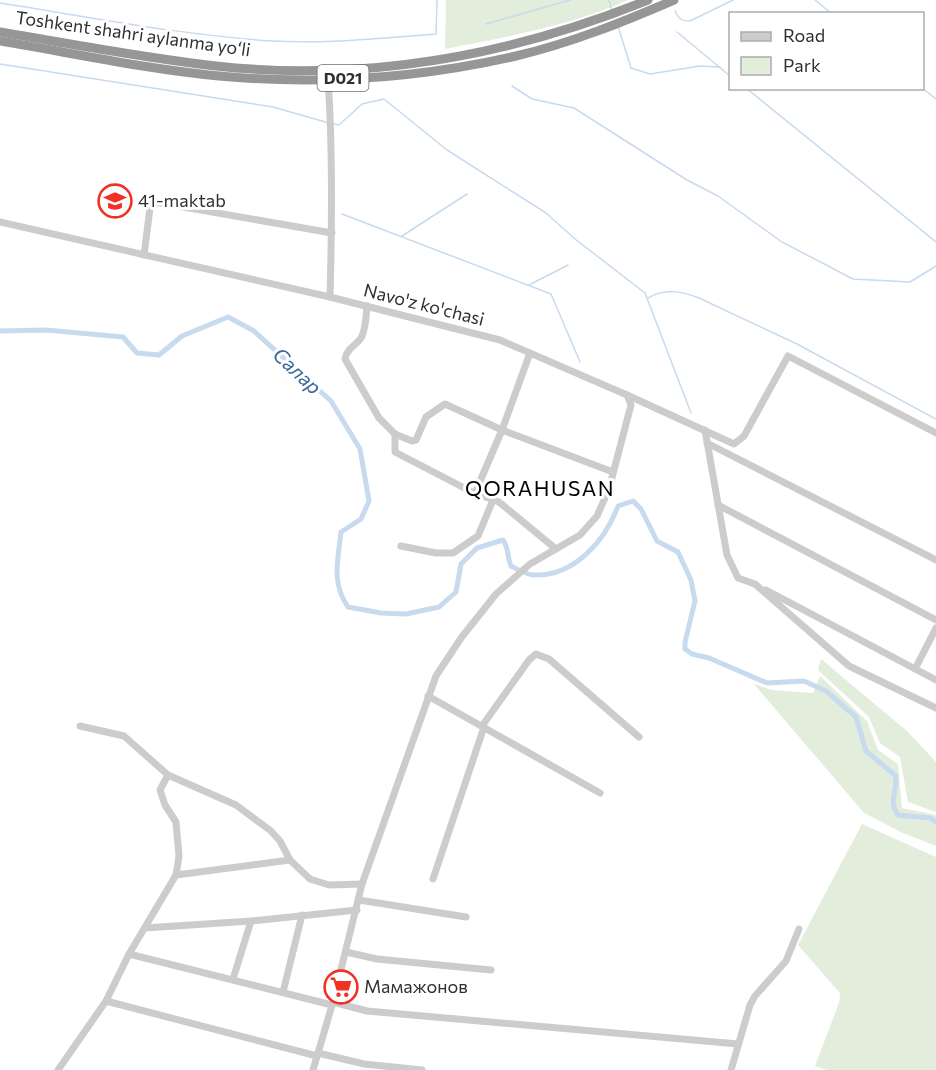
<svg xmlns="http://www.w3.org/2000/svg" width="936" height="1070" viewBox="0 0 936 1070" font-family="Commissioner,sans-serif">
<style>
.green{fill:#e3eddc}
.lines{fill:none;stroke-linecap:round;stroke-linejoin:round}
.stream{stroke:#c7daee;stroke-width:1.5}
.canal{stroke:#c7daee;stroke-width:5}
.minor{stroke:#ccc;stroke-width:7}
.highway{stroke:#969696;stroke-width:9}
.labels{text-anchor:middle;stroke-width:6;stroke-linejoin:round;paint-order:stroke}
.shield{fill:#fff;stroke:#6d6d6d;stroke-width:1.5}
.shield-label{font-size:16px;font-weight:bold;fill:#2f2f2f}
.street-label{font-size:18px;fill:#2f2f2f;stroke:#fff}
.poi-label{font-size:18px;fill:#2f2f2f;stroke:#fff;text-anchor:start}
.water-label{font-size:20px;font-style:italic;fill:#366598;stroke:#fff}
.quarter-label{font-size:21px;letter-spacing:1.5px;fill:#000;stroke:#fff}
</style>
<rect width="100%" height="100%" fill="#fff"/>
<!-- green -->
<g class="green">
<path d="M446,0H628C570,26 506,37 445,49Z"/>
<path d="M821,659L908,732L936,762V812L908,802L900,757L880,743L869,717L818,670Z"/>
<path d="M820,676L867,721L878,750L898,764L902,808L936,815V846L903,833L864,813L754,684L772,690L813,693Z"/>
<path d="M862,824L936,857V1070H827L815,1066L839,1003L840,993L798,945Z"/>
</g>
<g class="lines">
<!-- stream -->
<g class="stream">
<path d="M609,0L612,11"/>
<path d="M815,0L832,14"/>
<path d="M0,3C90,17 181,35 272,41C326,44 382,38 436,34L437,0"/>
<path d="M675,11C679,19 681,21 690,21L733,0"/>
<path d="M486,24L570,0"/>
<path d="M618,26L631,68L650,74L700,66L720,67"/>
<path d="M677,32L730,76"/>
<path d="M0,64L273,107L329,123"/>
<path d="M512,86L532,99L574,108L687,180L718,196L782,242L853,279L910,282L936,266"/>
<path d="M746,88L936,242"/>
<path d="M922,88L936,99"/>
<path d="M334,124L339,125L362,104L384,99L447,150L546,213L575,239L645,293L691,413"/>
<path d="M342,214L551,294L580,362"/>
<path d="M402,236L467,194"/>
<path d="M529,285L568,265"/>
<path d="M648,298C665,288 681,291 699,298L797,344L936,419"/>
</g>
<!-- canal -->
<path class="canal" d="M0,331L46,330L123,337L137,353L159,355L182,336L228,317L254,331L331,401L360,449L369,501L361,519L341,532C338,561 331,582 348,607L381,613L406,614L439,607L456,592L461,564L477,548L503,540C509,548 507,557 511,566C517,569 525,574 533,575C574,577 605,541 618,506L633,501L641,509L657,541L678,552L691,580L695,601L685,642V649L692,654L709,658L767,683L804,681L826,691L856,717L866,751L896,776C897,794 888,800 898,815L930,818L936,822"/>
<!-- minor -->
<g class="minor">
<path d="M328,79C333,151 332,225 330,297"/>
<path d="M0,222L330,297L500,340L627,395L631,405L609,489L597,516L580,535L530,564L496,594L461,638L436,676L362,884L333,1002L313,1070"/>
<path d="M144,255L150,208L155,202L332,233"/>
<path d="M367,306C366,316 366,327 362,336C358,345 347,347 345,359L379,418L395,434V452L472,492L499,502L556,549"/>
<path d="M627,395L734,444L744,436L788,356L936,433"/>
<path d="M705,430L727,555L738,578L755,584L849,666L936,708"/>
<path d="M395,434L412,441L416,440L426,417L445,404L502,430L613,472"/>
<path d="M707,443L936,560"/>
<path d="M475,493L502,430L530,353"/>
<path d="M718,505L936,620"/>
<path d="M401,546L436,553H453L478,536L493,500"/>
<path d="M766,590L936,680"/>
<path d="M915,669L936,628"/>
<path d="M428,696L600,793"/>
<path d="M80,726L124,736L168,775L236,805L271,831L280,841L290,860L310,879L329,885L362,884"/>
<path d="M482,726L529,660L536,654L549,659L639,737"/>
<path d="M176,875L290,860"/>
<path d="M433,879L484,727"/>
<path d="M359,900L466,917"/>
<path d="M145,928L251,921L357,910"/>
<path d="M346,952L377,959L491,970"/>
<path d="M129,954L332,1005"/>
<path d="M233,979L251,921"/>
<path d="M283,992L302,915"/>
<path d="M106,1001L317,1056"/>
<path d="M333,1002L367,1011L738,1044"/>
<path d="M318,1053L364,1064L422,1070"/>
<path d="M58,1070L106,1001L129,954L176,875L179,856L176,822L165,805L160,790L168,775"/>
<path d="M731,1070L750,1005L755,996L786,961L799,929"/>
</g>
<!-- highway -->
<g class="highway">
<path d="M0,32C72,44 144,58 216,66C365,82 510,56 648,0"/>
<path d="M0,41C72,53 146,69 219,76C317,85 420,78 516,56C571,43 623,22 674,0"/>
</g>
</g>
<!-- icons -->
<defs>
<symbol id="school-ring" viewBox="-11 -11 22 22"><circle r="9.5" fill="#fff" stroke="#f23125" stroke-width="1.5"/><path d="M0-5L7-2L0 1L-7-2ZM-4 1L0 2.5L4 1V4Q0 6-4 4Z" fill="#f23125"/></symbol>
<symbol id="supermarket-ring" viewBox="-11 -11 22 22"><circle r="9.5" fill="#fff" stroke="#f23125" stroke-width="1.5"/><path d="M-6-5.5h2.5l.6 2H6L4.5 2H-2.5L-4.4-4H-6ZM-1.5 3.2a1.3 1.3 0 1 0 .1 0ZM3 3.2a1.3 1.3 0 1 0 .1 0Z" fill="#f23125"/></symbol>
</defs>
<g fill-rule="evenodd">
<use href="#school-ring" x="96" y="182" width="38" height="38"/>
<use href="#supermarket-ring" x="322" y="968" width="38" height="38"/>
</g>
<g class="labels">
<!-- shield labels -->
<rect class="shield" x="317.5" y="65" width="51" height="26" rx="4.5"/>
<g class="shield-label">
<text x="343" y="84">D021</text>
</g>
<!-- street labels -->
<g class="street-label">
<text transform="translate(133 34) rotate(8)" y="6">Toshkent shahri aylanma yoʻli</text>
<text transform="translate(424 305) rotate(14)" y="6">Navo'z ko'chasi</text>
</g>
<!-- poi labels -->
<g class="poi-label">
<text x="138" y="207">41-maktab</text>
<text x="364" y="993">Мамажонов</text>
</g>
<!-- water labels -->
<g class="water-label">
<text transform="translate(297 371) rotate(43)" y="7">Салар</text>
</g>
<!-- quarter labels -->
<g class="quarter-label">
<text x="540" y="496">QORAHUSAN</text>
</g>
</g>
<!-- legend -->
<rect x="729" y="12" width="195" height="78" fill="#ffffff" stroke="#acacac" stroke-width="1.5"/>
<rect x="741" y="32" width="30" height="9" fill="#cccccc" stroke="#acacac" stroke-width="1.5"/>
<text x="783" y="42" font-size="18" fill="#2f2f2f">Road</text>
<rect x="741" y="57" width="30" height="18" fill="#e3eddc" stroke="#acacac" stroke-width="1.5"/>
<text x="783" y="72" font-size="18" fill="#2f2f2f">Park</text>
</svg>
